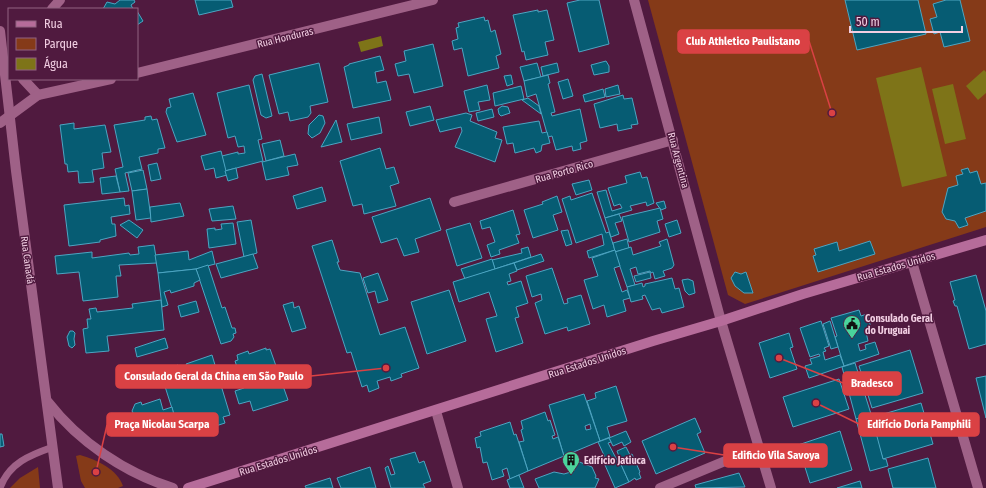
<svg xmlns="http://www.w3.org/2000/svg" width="986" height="488" viewBox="0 0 986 488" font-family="'Fira Sans Condensed',sans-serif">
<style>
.green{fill:#853a18}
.water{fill:#7e7418}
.building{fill:#065c73;stroke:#4ca5c2;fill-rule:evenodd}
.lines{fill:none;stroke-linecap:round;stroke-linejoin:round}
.service{stroke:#9f6187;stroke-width:7}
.minor{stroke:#9f6187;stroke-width:10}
.tertiary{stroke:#9f6187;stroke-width:10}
.secondary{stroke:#b66c9a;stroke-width:10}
.labels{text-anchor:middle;stroke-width:3;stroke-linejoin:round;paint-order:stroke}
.street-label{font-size:10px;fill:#f2cfe3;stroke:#501a3f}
.poi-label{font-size:10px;font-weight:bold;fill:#f2cfe3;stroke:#501a3f;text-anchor:start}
.leader{fill:none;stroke:#da4144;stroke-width:1.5}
.callout-dot{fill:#da4144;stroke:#501a3f;stroke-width:1.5}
.callout{fill:#da4144;stroke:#da4144;stroke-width:1.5}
.callout-label{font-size:11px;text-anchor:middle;font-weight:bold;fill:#fff}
</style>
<rect width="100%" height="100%" fill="#501a3f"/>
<!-- green -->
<g class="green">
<path d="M648,0H986V227L745,304L728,295Z"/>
<path d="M80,455C97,460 117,469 123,486L118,488H85L81,481L76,456Z"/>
<path d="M38,467L40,488H10L20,478Z"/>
</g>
<!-- water -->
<g class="water">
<path d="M381,36L383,46L361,52L358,42Z"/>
<path d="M921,67L947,176L902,187L876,78Z"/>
<path d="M984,70L986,72V93L978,100L966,86Z"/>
<path d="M953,84L966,139L945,144L932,89Z"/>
</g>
<!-- building -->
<g class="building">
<path d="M120,0H134L135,2L131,5L133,9H103L107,2L115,4Z"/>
<path d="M195,0H231L233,7L199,15Z"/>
<path d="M580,0H599L609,44L579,52L567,3Z"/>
<path d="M845,0H918L926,34L857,50Z"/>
<path d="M946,0H960L970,41L944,47L940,32L934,34L930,19L937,17L933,4Z"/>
<path d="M538,10V12L547,10L554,40L545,42L548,55L526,60L524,51L522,52L513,15Z"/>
<path d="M137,11L143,21L137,25Z"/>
<path d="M484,17L485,21L488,20L491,32L495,30L501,54L496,56L499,68L468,76L462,48L454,50L452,41L458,39L456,28L459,27L458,23Z"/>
<path d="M433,44L443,86L414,93L409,74L398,76L395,64L406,61L404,51Z"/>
<path d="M380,56L384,70L375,72L377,83L386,81L391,100L353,108L344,67L349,65V64Z"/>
<path d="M606,61L609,66V72L594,75L591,65Z"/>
<path d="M319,63L328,102L310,106L311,113L308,117L290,121L288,112L279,114L269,75Z"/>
<path d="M537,63L541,77L524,81L520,67Z"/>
<path d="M557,63L559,72L543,76L541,67Z"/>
<path d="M262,74L272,116L266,118L261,115L253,80L255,76Z"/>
<path d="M511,75L513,84L507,86L504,76Z"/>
<path d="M548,75L550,83L548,84L555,112L551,113L552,116L580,109L587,141L580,143L581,149L573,151L572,146L556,150L552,136L548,137L536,94L527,97L524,81Z"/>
<path d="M568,79L573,96L563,99L558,82Z"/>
<path d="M249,85L262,139L258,140L263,161L225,171L222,156L238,152V154L245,153L244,146L238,147L235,136L228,138L217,93Z"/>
<path d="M487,85L490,100L478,102L480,110L469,112L464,91Z"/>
<path d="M618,85L620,94L606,97L605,89Z"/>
<path d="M521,86L524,99L495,106L493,93Z"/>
<path d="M603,89L605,97L585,102L583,95Z"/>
<path d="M193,93L206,135L177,142L166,112L167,108L171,107L169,99Z"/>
<path d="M623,95L624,99L632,98L638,124L631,125L632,128L618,131L617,124L600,128L594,104Z"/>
<path d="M528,98L539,106L541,114L522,100Z"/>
<path d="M430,106L434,120L410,126L406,112Z"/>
<path d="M502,106L508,107L510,113L501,116L499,114L498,109Z"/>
<path d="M492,109L494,117L478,121L476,113Z"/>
<path d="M466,113L472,115L470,121L497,132L495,138L502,140L495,162L455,147L462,131L461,127L440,132L436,120Z"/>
<path d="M319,115L323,116L325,123L320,133L312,138L308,134L309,125Z"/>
<path d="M151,116L152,120L157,119L165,148L158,149V153L139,157L142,169L125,173L129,191L120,192L115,169L123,167L114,125L145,120V117Z"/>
<path d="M379,117L382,133L351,140L347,124Z"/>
<path d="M336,120L342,142L321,147Z"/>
<path d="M539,121L542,133L547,132L550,143L542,145L541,151L536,153L534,148L515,153L513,143L507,144L503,127Z"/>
<path d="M74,123V129L105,125L111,152L102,153L104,168L92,170L94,182L79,183L78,171L68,172L67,164H65L60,125Z"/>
<path d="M280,140L284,156L266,161L262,144Z"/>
<path d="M380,148L386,169L394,167L399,183L390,186L396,206L364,214L362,204L353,206L340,161Z"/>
<path d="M221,151L227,175L216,178L214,168L205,170L201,156Z"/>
<path d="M295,154L298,165L287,167L289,175L266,180L262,162Z"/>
<path d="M157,163L161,179L151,181L148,165Z"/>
<path d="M236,168L238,178L228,181L225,171Z"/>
<path d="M968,168L970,173L977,171L981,184L986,183V211L965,218L968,225L959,228L955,221L946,219L942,212L948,188L958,185L956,176L963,174L961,170Z"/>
<path d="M143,170L147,189L132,191L128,173Z"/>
<path d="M640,172L642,178L647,177L654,203L647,206L646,202L630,206L632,210L605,218L597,192L606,190L612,211L622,208L620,204L614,206L608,188L627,183L625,176Z"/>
<path d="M116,176L120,192L102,194L100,178Z"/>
<path d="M589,180L592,190L576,195L572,184Z"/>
<path d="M322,187L326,201L297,209L293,196Z"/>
<path d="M147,189L151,218L136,220L132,191Z"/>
<path d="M592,193L606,233L609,232L615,250L589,258L587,251L604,245L602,234L576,243L562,199L570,196L571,200Z"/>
<path d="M557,196L562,212L553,215L558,230L533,238L524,210L543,204L542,202Z"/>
<path d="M124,198L125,206L129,205L130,214L111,217L112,224H115L116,236L100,240V242L69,246L64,205Z"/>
<path d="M430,198L441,230L415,239L419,252L404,256L397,238L381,243L372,217Z"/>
<path d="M664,201L666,208L661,210L656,203Z"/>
<path d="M180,203L184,216L151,222L150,207Z"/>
<path d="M233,206L236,219L212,221L209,209Z"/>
<path d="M660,208L663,219L657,221L660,232L629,242L622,217Z"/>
<path d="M513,210L520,234L516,235L519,243L499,250L500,254L491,257L487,245L495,242L490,227L482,229L480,221Z"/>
<path d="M619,214L622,221L615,223L619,234L611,237L605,218Z"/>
<path d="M129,220L143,230L137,238L120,225Z"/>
<path d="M251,220L257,253L244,257L237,222Z"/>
<path d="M677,220L681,233L669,237L665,224Z"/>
<path d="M233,223L236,244L209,248L207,229L215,228V230L222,229L221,224Z"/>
<path d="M470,223L482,258L457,266L446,230Z"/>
<path d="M568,230L572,244L566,246L561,231Z"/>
<path d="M627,239L629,248L615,252L613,243Z"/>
<path d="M667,239L674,265L672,268L663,271L665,276L655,279L653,272L651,273L650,271L638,274L636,267L630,269L635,285L627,287L615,252L631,247L633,255L661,246L659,242Z"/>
<path d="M332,240L339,262H337L340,270L360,273L380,335L405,327L419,368L401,374L402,377L391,381L390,377L377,381L379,388L369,392L367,385L362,387L351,352L347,353L312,246Z"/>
<path d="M870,241L875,254L818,272L813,256L816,255L814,249L837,242L839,251Z"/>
<path d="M154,245L157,263L119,265L121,276H116L118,297L83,301L79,272L57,274L55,256L92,252V258L129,253L130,255L139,254L138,247Z"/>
<path d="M528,247L531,257L495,269L492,260L522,253L521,249Z"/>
<path d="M615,250L620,266L614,268L622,292L627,290L630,298L623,300L626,311L607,317L604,305L593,309L584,280L598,276L592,258Z"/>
<path d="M188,251L189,260L212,251L215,264L196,269L158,273L155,255Z"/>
<path d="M253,254L258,268L221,278L216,264Z"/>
<path d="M541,254L544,261L517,270L514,263Z"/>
<path d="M492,259L495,269L465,279L461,269Z"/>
<path d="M514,263L517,271L509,274L511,281L507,282L508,285L521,281L528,303L516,307L519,317L515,318L523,343L496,352L486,319L497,316L489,292L459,302L453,282Z"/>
<path d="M208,265L222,308L225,307L232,328H235L236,333L233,334L234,337L231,341L221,344L196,269Z"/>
<path d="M552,268L564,304L568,303L567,299L581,295L590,324L568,331L567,327L545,334L535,303L542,300L541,294L532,297L526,276Z"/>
<path d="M196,269L200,280L194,283V286L171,293L170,290L164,292L168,305L162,307L158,273Z"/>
<path d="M650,272L651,278L636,282L634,276Z"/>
<path d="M735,272L741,274L746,272L753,293H744L735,286L731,278Z"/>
<path d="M378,273L388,300L378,303L375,291L368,293L363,278Z"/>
<path d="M976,275L986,311V344L969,349L957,306H955L953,301L955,300L950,282Z"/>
<path d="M672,278L675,289L679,288L684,307L662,313L660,308L652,310L645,295L642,296L643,299L631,302L627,287L642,283L643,287L645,286V284Z"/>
<path d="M688,279L693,281L695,293L689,295L685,291L682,280Z"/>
<path d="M449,290L466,341L427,354L411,302Z"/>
<path d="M161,300L164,330L107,336L109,351L86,353L83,329L88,328L87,319H91L89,309L96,308L97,312L133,308L132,304Z"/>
<path d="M196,301L199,312L181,317L178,306Z"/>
<path d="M293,302L294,308L299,306L306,328L292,332L283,305Z"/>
<path d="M859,310L861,316L867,314L872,331L866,332L868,341L858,344L860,351L866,349L865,345L875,342L879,354L844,366L835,337L837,336L831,318Z"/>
<path d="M821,321L829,346L824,348L826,351L823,352L825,360L840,355L844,366L809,378L805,366L812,364L810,359L820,356L819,354L810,357L800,328Z"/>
<path d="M830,321L838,347L831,349L823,324Z"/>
<path d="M70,331H73L75,333L74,339L75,345L72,348L69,346L67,337Z"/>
<path d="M789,333L793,347L790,348L797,369L770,378L759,343Z"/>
<path d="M165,338L168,348L137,357L135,348Z"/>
<path d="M266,348V350L270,349L288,400L253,411L250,401L239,404L235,391L244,388L235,361L238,360L237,355L248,351L249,354Z"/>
<path d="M910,350L923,393L872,408L859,366Z"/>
<path d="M212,355L218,375H220L222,382H220L230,415L223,417L225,423L197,432L195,427L189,429L186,417L176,421L162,377L169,374L167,369L178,365L181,375L189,372L186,364Z"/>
<path d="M855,363L871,414L856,419L842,367Z"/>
<path d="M986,376V418L976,378Z"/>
<path d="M839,379L849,409L793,427L783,397Z"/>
<path d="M616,386L627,421L607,427L610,437L600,441L587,401L596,398L595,393Z"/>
<path d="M584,394L600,441L564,456L549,405ZM590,424L591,429L586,430L585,426Z"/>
<path d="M160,399L163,410L172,407L175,419L165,422L162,414L138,422L132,411L135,404L141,402L142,405Z"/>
<path d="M921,403L933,444L883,459L870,418Z"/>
<path d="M545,412L548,421L550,420L555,435L552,436L553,439L558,437L564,456L528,471L519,442L524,441L521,430L523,429L521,421Z"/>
<path d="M871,414L883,459H886L888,466L870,471L856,419Z"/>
<path d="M695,418L701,432L697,434L705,453L656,474L642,441Z"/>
<path d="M510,422L514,435L516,434L528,471L510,479L507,468L502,470L504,476L492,480L487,462L483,463L480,447L477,448L475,438L481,436L480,432Z"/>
<path d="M626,431L631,442L624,446L622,442L613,446L609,438Z"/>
<path d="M840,431L852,470L810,483L798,445Z"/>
<path d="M0,434H2L4,446L0,447Z"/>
<path d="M609,438L611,442L608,443L617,460H619L629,482L615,488L605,465L608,464L598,442Z"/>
<path d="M626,447L630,455L632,454L640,472L639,473L641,478L636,480L635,478L629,482L619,460L620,459L617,451Z"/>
<path d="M415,452L419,463L424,461L431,481L423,484L425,488H391L385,468L388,466L391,475L395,474L390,459Z"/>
<path d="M928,458L936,488H893L888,469Z"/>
<path d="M577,461L592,467L596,476L595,478L599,479L595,488H539L535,479L554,472L564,474L574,471Z"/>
<path d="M370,467L376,488H341L337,478Z"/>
<path d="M739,473L745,487L696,488L695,485Z"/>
<path d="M519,475L524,488H510L507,480Z"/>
<path d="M330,478L333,488H306L305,486Z"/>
<path d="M860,481L862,488H837Z"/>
</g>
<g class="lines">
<!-- service -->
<path class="service" d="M0,488C9,463 30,455 53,447"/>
<!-- minor -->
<g class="minor">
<path d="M52,9L60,0"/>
<path d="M0,31L16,171L58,488"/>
<path d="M137,73L433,0"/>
<path d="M23,79L38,95"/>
<path d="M0,123L38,95L111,79"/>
<path d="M454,202L673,140"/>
<path d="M912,262L978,488"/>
<path d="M721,321L771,488"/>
<path d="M48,402C79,442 125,473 173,488"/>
<path d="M436,411L458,488"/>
<path d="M660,488L759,447"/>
</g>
<!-- tertiary -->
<path class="tertiary" d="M634,0L721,321"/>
<!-- secondary -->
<path class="secondary" d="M188,488L653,341L721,321L803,294L986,240"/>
</g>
<!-- icons -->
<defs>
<symbol id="civic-pin" viewBox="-11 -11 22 30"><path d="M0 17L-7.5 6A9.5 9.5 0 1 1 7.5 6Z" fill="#4ad49c" stroke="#501a3f"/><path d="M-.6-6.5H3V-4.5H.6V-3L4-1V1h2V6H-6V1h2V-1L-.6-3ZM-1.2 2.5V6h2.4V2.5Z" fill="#111"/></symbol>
<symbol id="building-pin" viewBox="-11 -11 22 30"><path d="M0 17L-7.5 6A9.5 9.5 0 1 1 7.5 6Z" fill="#4ad49c" stroke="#501a3f"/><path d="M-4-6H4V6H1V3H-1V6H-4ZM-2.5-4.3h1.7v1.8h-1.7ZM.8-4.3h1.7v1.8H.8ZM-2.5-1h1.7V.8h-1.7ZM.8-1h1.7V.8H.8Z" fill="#111"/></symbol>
</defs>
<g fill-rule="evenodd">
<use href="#civic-pin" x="842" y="314" width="20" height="27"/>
<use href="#building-pin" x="561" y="450" width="20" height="27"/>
</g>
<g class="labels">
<!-- street labels -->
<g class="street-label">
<text transform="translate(285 37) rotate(-14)" y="4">Rua Honduras</text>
<text transform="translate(679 160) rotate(75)" y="4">Rua Argentina</text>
<text transform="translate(564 171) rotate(-16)" y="4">Rua Porto Rico</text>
<text transform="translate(28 260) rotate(82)" y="4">Rua Canadá</text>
<text transform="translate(896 266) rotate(-16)" y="4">Rua Estados Unidos</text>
<text transform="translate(587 362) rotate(-18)" y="4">Rua Estados Unidos</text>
<text transform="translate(278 460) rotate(-17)" y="4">Rua Estados Unidos</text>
</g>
<!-- poi labels -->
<g class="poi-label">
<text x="865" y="322">Consulado Geral<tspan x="865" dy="12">do Uruguai</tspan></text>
<text x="584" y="464">Edifício Jatiuca</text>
</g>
</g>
<!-- callouts -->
<path class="leader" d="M832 113L809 41M386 368L311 376M779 358L843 383M816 403L859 424M96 472L107 425M673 447L724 455"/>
<g class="callout-dot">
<circle cx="832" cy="113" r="4"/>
<circle cx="386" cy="368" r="4"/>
<circle cx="779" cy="358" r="4"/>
<circle cx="816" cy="403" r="4"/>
<circle cx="96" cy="472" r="4"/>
<circle cx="673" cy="447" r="4"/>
</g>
<g class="callout">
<rect x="678" y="30" width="131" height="23" rx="4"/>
<rect x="116" y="365" width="195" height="23" rx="4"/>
<rect x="843" y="372" width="58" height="23" rx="4"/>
<rect x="859" y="413" width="120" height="23" rx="4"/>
<rect x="107" y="413" width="111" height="23" rx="4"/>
<rect x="724" y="444" width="103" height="23" rx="4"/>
</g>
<g class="callout-label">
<text x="743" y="45">Club Athletico Paulistano</text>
<text x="214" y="380">Consulado Geral da China em São Paulo</text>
<text x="872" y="387">Bradesco</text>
<text x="919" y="428">Edifício Doria Pamphili</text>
<text x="162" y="428">Praça Nicolau Scarpa</text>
<text x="776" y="459">Edificio Vila Savoya</text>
</g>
<!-- legend -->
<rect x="8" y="8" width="130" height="72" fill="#501a3f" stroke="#916281"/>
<rect x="16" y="21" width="20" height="6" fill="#b66c9a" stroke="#916281"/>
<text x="44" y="28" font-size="12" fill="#f2cfe3">Rua</text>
<rect x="16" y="38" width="20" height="12" fill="#853a18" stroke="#916281"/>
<text x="44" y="48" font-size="12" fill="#f2cfe3">Parque</text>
<rect x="16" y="58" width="20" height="12" fill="#7e7418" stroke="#916281"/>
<text x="44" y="68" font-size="12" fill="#f2cfe3">Água</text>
<!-- scale -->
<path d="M850 26v6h112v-6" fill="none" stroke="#f2cfe3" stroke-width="2"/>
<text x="856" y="26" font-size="12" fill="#f2cfe3" stroke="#501a3f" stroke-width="3" paint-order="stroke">50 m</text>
</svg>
